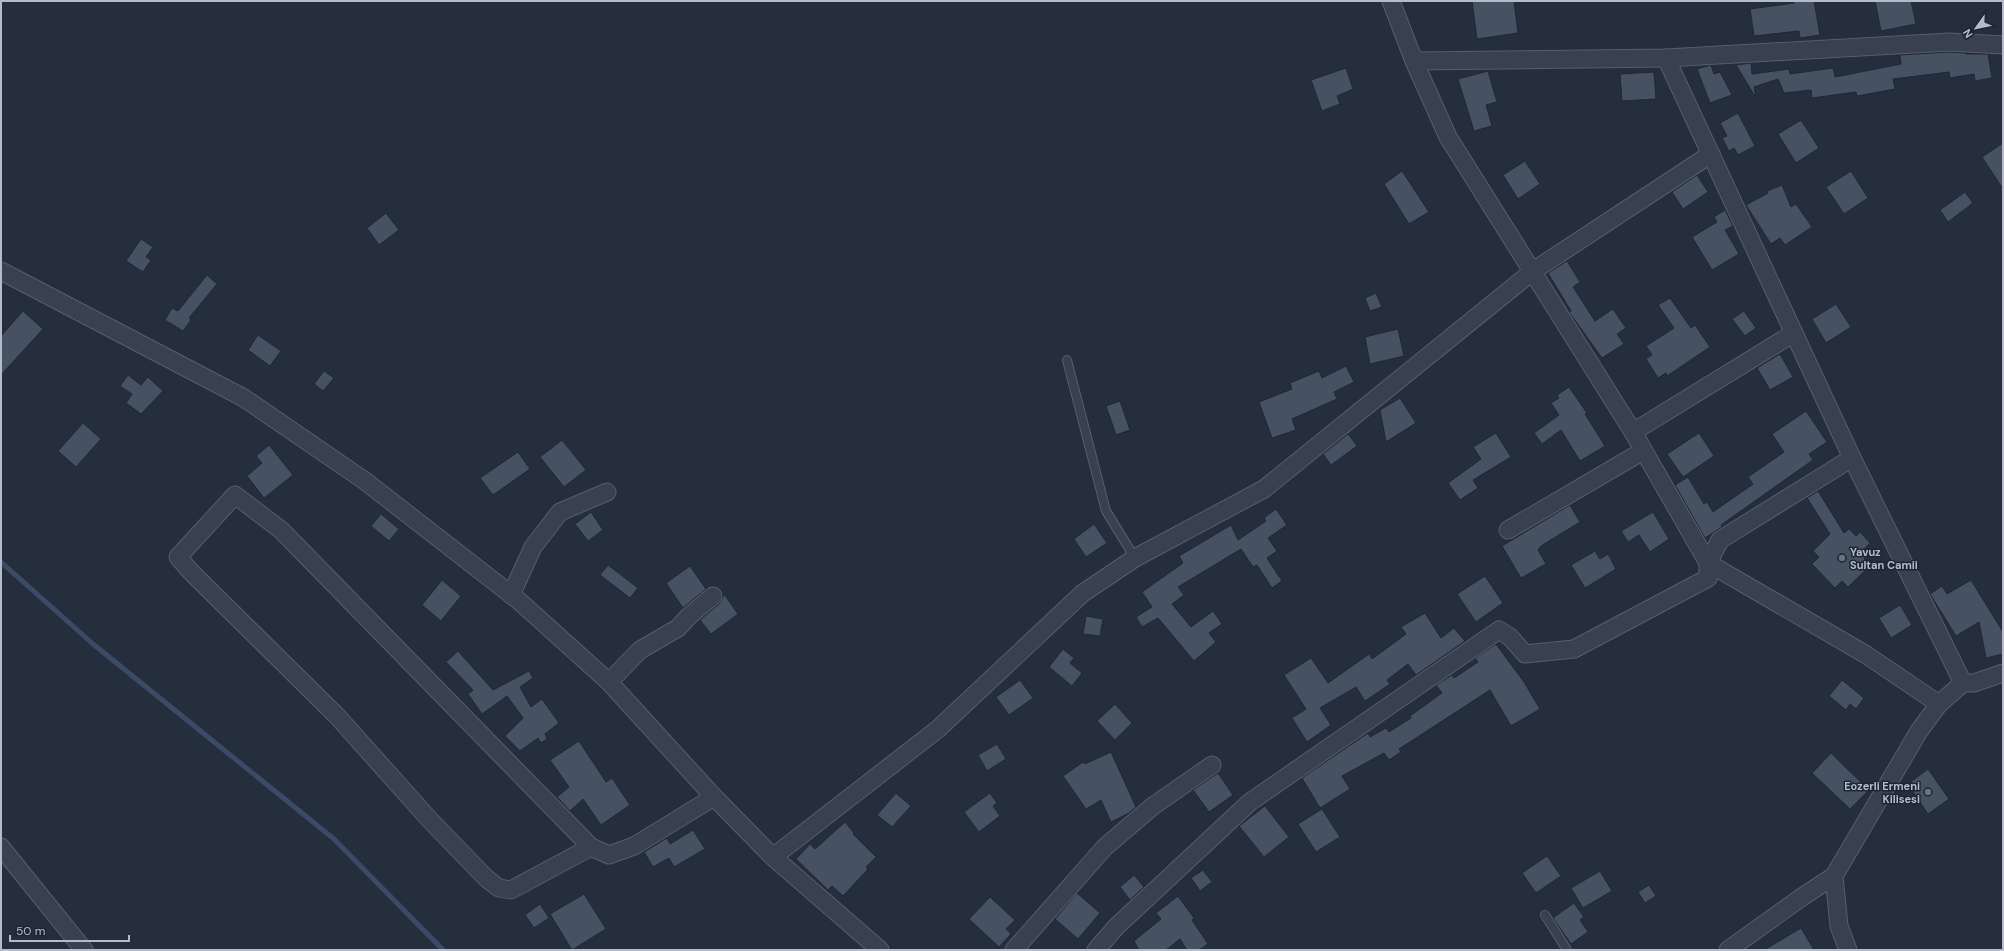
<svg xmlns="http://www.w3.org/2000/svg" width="2004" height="951" viewBox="0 0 2004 951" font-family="'DM Sans',sans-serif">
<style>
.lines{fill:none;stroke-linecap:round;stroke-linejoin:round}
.stream{stroke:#3b4b66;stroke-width:5}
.building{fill:#465162;stroke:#202735}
.service-casing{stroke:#575e6c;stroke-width:10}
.minor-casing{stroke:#575e6c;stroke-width:19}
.service{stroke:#39404e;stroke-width:8}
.minor{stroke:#39404e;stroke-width:17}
.worship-dot{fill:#6b7280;stroke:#1e2533;stroke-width:1.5}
.labels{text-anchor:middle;stroke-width:3;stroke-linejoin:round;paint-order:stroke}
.poi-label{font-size:11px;font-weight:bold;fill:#b5bbc9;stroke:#1e2533;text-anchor:start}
</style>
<rect width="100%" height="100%" fill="#252e3d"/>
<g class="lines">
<!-- stream -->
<path class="stream" d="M1,562L93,644L334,839L443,950"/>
</g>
<!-- building -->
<g class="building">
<path d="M1472,1H1514L1518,33L1477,39Z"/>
<path d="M1793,1H1814L1820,35L1800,38L1799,31L1754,36L1750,9L1794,3Z"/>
<path d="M1875,1H1911L1916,24L1881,31Z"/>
<path d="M1949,52L1965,53L1966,54H1988L1992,78L1975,81L1974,74L1950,78L1949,72L1893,79L1895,89L1857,96L1856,92L1812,98L1811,90L1784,93L1778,79L1754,87L1756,98L1736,65L1751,63L1752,74L1789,69L1790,74L1833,68L1835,77L1901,64L1900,55Z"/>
<path d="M1711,65L1714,74L1720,72L1732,95L1710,103L1697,69Z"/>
<path d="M1346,68L1353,89L1337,96L1340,104L1322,111L1311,80Z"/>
<path d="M1488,71L1497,102L1486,105L1492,126L1474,131L1458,79Z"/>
<path d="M1654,72L1656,99L1622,101L1620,74Z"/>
<path d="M1738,113L1755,146L1738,155L1734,148L1729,151L1722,138L1727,136L1720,123Z"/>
<path d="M1801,120L1819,148L1796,163L1778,134Z"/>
<path d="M2003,143V189L1982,157Z"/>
<path d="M1525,161L1540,184L1518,199L1503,175Z"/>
<path d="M1402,171L1429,212L1409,224L1384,184Z"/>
<path d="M1851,171L1868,198L1844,214L1826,187Z"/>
<path d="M1697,175L1708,192L1683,209L1672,192Z"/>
<path d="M1782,185L1791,207L1796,204L1812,227L1785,245L1780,238L1771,244L1746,205L1768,193L1767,191Z"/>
<path d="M1965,192L1973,203L1948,222L1940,210Z"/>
<path d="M1725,210L1733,226L1725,230L1739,254L1712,270L1692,237L1717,222L1714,217Z"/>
<path d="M386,213L399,230L379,245L367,228Z"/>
<path d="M141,239L153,247L146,257L151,260L143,272L126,261Z"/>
<path d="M1567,261L1580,282L1573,287L1595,321L1613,309L1626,328L1617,334L1624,344L1602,358L1569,312L1571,311L1548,273Z"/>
<path d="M207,275L217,284L189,318L191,320L183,331L165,320L172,308L178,311Z"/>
<path d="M1376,293L1382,307L1370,311L1365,298Z"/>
<path d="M1670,298L1691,328L1695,325L1710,347L1667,376L1666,373L1658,378L1646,359L1652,355L1646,346L1674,328L1658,305Z"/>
<path d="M1836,304L1851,327L1826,343L1812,319Z"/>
<path d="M23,311L43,329L1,375V336Z"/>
<path d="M1744,311L1756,328L1745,336L1732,319Z"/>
<path d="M1398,329L1404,356L1370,364L1365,337Z"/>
<path d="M258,335L281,351L270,366L248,350Z"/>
<path d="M1780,354L1793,377L1770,390L1757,368Z"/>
<path d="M1346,366L1354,382L1334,392L1337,399L1292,419L1296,430L1272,438L1259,402L1292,389L1290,383L1319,371L1322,378Z"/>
<path d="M324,371L334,378L323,391L314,384Z"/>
<path d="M128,375L141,385L148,377L163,391L141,414L126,403L132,394L120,386Z"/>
<path d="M1569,387L1587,413L1585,414L1605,446L1580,461L1561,430L1542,444L1534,433L1559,415L1551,403L1559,398L1557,395Z"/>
<path d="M1400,398L1416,423L1386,442L1380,410Z"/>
<path d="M1120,401L1130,430L1116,435L1106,406Z"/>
<path d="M1806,411L1827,442L1809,454L1813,460L1721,525L1722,527L1705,538L1675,485L1688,477L1704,504L1707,502L1713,512L1753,484L1748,477L1784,452L1772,434Z"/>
<path d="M83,423L101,439L76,467L58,451Z"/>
<path d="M1496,433L1511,457L1473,480L1478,488L1460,500L1448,483L1481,459L1473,447Z"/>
<path d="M1699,433L1714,456L1683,477L1667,454Z"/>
<path d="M1348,434L1357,446L1331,465L1323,454Z"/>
<path d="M562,440L586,470L564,487L540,457Z"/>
<path d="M269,445L293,475L264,498L247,476L262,463L256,456Z"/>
<path d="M518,452L530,469L493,495L480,478Z"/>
<path d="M1818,491L1844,533L1849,529L1856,536L1860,532L1870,543L1864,549L1869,554L1864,559L1871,565L1848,587L1842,581L1835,588L1812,564L1819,557L1813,551L1830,534L1807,498Z"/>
<path d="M1570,505L1580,522L1541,546L1538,550L1546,564L1521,578L1502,546Z"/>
<path d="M1276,509L1287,525L1268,538L1277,551L1267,558L1282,581L1272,588L1257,565L1253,567L1241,549L1178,587L1184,595L1172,604L1191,627L1213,611L1222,624L1209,633L1216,642L1194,661L1158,618L1142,627L1136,617L1152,607L1142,592L1183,563L1179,556L1231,525L1238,540L1266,521L1264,518Z"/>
<path d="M591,512L603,530L588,541L575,524Z"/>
<path d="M1653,512L1669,539L1650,552L1639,535L1628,542L1621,531Z"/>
<path d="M381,514L399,529L389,541L371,526Z"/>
<path d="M1094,524L1107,543L1086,557L1074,539Z"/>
<path d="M1595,551L1600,559L1608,554L1616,569L1585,588L1571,565Z"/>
<path d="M608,565L638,588L630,598L600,575Z"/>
<path d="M690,566L706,589L683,608L666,583Z"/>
<path d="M1485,576L1503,603L1476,622L1457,594Z"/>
<path d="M442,580L461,596L441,621L422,605Z"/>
<path d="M1971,580L2003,632V654L1986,658L1979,622L1956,636L1930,594L1942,586L1947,594Z"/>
<path d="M724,594L738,614L711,634L700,620L720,603Z"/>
<path d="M1900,605L1912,625L1891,638L1879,618Z"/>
<path d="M1425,613L1441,638L1454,628L1465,641L1416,675L1408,664L1387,680L1390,684L1365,701L1356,687L1320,708L1331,725L1307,742L1292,718L1306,709L1284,675L1311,658L1328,683L1369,654L1372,659L1406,634L1401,627Z"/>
<path d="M1086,616L1103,619L1100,636L1083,634Z"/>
<path d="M1496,644L1524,682L1540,709L1511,726L1490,690L1399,749L1401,752L1389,760L1384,753L1342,776L1350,789L1320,808L1302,778L1368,733L1370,737L1386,728L1389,732L1411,718L1410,716L1442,693L1436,685L1452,675L1454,678L1478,662L1475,658Z"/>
<path d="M1063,649L1074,658L1070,663L1082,673L1072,686L1049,667Z"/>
<path d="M458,651L493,690L529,671L533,678L520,687L531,707L542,699L559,723L545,734L547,739L541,743L538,738L520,751L505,736L523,718L507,696L482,714L468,694L473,690L446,662Z"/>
<path d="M1020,680L1033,698L1009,715L996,697Z"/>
<path d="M1842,680L1864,698L1856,709L1850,704L1846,710L1829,696Z"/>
<path d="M1115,704L1132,723L1115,740L1097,721Z"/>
<path d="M579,741L606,782L612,778L630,805L601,825L583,799L570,811L557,797L569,787L550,760Z"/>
<path d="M997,744L1006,759L987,771L978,755Z"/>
<path d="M1111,752L1136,807L1129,813L1111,822L1101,800L1086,809L1063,776L1083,762L1085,764Z"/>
<path d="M1831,753L1869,790L1850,809L1812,773Z"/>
<path d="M1928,769L1949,799L1928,814L1908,784Z"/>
<path d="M1218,773L1233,795L1209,812L1193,790Z"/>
<path d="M896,793L911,806L892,827L877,815Z"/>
<path d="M990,793L997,803L993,806L1000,816L979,832L964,812Z"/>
<path d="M1265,806L1289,837L1264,857L1239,826Z"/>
<path d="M1322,809L1340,837L1316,852L1298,824Z"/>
<path d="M845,822L854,833L853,834L876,857L866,867L868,869L843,896L832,886L828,890L796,859L810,844L815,849Z"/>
<path d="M693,830L705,849L674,867L669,858L653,867L644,852L667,838L670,844Z"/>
<path d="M1547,856L1561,876L1536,893L1522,873Z"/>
<path d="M1203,870L1212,882L1200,891L1191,878Z"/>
<path d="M1600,871L1612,891L1583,908L1571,888Z"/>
<path d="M1134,875L1144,887L1130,900L1120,887Z"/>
<path d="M1649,885L1656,896L1645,903L1638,892Z"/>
<path d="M1077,893L1100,913L1078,939L1055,919Z"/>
<path d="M584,894L606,929L572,950L550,914Z"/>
<path d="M1178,896L1194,918L1192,920L1208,944L1199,950H1187L1180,939L1166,950H1139L1134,941L1161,919L1156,913Z"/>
<path d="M990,897L1015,920L1006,929L1011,934L999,947L969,919Z"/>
<path d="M1574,903L1584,917L1580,920L1588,932L1571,944L1553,918Z"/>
<path d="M540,904L549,918L534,928L525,915Z"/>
<path d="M1801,928L1814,950H1764Z"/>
</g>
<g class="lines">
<defs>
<g id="service">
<path d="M1067,360L1106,511L1135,558"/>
<path d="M1545,915L1567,950"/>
</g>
<g id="minor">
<path d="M1391,1L1414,61L1448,137L1633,432L1708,563L1865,654L1939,704"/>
<path d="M1666,58L1852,458L1963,683"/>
<path d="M1414,61L1666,58L1949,42L2003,45"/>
<path d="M1,271L244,398L365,481L518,600L609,682L714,797L773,857L880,950"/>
<path d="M1633,432L1794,333"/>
<path d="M1508,530L1643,451"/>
<path d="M511,595L533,547L560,512L607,492"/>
<path d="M609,682L640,650L678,628L689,616L713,596"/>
<path d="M1,847L84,950"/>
<path d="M591,847L281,530L235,495L178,557L192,573L337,716L429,819L486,878L499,888L511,890L591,847L609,855L634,846L714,797"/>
<path d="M773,857L938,729L1083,593L1135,558L1264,489L1533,271L1711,154"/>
<path d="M1834,876L1839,926L1848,950"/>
<path d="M1014,950L1105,847L1153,806L1212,765"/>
<path d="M1096,950L1116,927L1250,802L1499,630L1510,637L1525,654L1574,649L1708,578V563L1720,540L1852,458"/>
<path d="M1728,950L1802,897L1834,876L1919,731L1939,704L1963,683H1974L2003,673"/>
</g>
</defs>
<!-- service casing -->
<use href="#service" class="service-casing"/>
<!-- minor casing -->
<use href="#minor" class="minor-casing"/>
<!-- service -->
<use href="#service" class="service"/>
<!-- minor -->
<use href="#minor" class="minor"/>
</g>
<!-- markers -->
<g class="worship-dot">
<circle cx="1842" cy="558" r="4"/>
<circle cx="1928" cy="792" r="4"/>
</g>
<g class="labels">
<!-- poi labels -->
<g class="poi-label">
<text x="1850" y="556">Yavuz<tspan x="1850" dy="13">Sultan Camii</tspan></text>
<text x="1920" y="790" text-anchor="end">Eozerli Ermeni<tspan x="1920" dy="13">Kilisesi</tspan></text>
</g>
</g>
<!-- border -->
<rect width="2004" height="951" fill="none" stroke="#b5bbc9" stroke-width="4"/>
<!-- north arrow -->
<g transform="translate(1976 28) rotate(237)" stroke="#1e2533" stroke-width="3" paint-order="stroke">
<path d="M0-3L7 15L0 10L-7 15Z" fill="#b5bbc9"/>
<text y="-6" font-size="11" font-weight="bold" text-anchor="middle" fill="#b5bbc9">N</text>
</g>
<!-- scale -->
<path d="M10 935v6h119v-6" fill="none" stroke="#b5bbc9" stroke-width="2"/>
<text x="16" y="935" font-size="12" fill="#b5bbc9" stroke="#1e2533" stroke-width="3" paint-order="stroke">50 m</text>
</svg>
